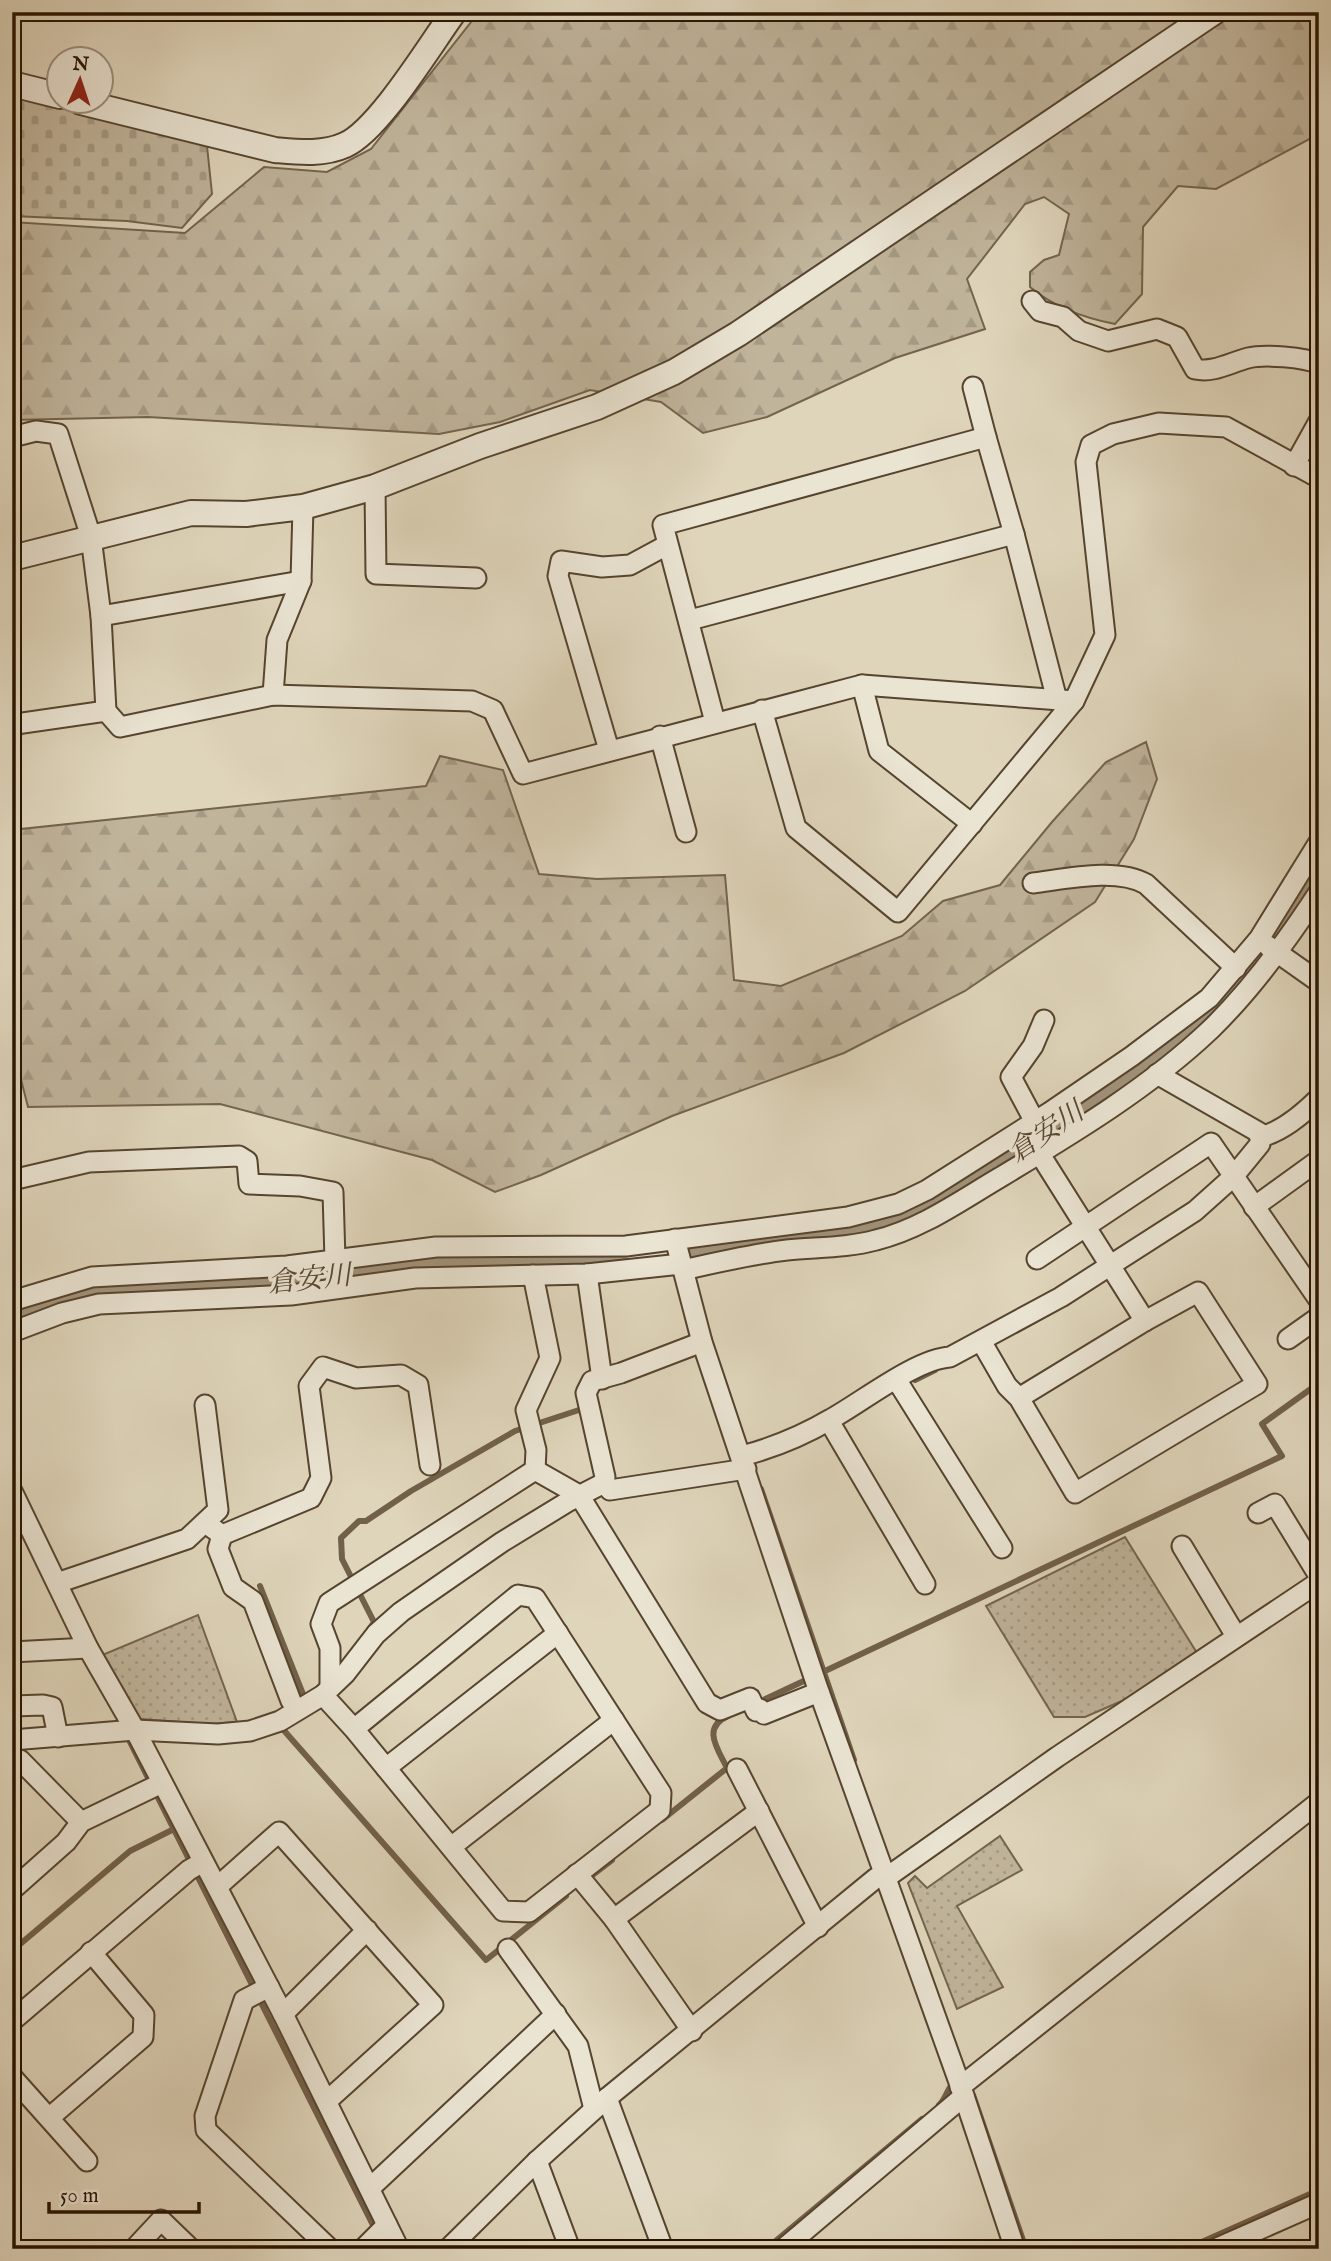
<svg xmlns="http://www.w3.org/2000/svg" width="1331" height="2261" viewBox="0 0 1331 2261" font-family="'IM FELL English','Noto Serif JP',serif">
<style>
.grass{fill:url(#grass-dots);stroke:#74644e;stroke-width:2}
.forest{fill:url(#forest-firs);stroke:#74644e;stroke-width:2}
.cemetery{fill:url(#cemetery-stones);stroke:#74644e;stroke-width:2}
.lines{fill:none;stroke-linecap:round;stroke-linejoin:round}
.stream{stroke:#71604a;stroke-width:6}
.river{stroke:#a1937b;stroke-width:37}
.minor-casing{stroke:#56442f;stroke-width:23}
.tertiary-casing{stroke:#56442f;stroke-width:28}
.minor{stroke:#eae4d3;stroke-width:19}
.tertiary{stroke:#eae4d3;stroke-width:24}
.labels{text-anchor:middle;stroke-width:7;stroke-linejoin:round;paint-order:stroke}
.water-label{font-size:28px;font-style:italic;fill:#584631;stroke:#eae4d3}
</style>
<defs>
<pattern id="grass-dots" width="8" height="8" patternUnits="userSpaceOnUse" patternTransform="scale(1.75)"><rect width="8" height="8" fill="#c0b49b"/><path d="M2 2h.1M6 6h.1" fill="none" stroke="#a59a84" stroke-width="1.8" stroke-linecap="round"/></pattern>
<pattern id="forest-firs" width="22" height="20" patternUnits="userSpaceOnUse" patternTransform="scale(1.75)"><rect width="22" height="20" fill="#c0b49b"/><path d="M5 1l3.5 6h-7zM16 11l3.5 6h-7z" fill="#a59a84"/></pattern>
<pattern id="cemetery-stones" width="16" height="16" patternUnits="userSpaceOnUse" patternTransform="scale(1.75)"><rect width="16" height="16" fill="#c0b49b"/><path d="M2 7V4a2 2 0 0 1 4 0v3zM10 15v-3a2 2 0 0 1 4 0v3z" fill="#a59a84"/></pattern>
</defs>
<rect width="100%" height="100%" fill="#dfd5bb"/>
<filter id="stains"><feTurbulence type="fractalNoise" baseFrequency=".00286" numOctaves="4"/><feColorMatrix values="0 0 0 0 .2 0 0 0 0 .09 0 0 0 0 .02 0 0 0 .5 -.17"/></filter>
<radialGradient id="worn" r=".72"><stop offset=".6" stop-color="#630" stop-opacity="0"/><stop offset="1" stop-color="#630" stop-opacity=".3"/></radialGradient>
<!-- grass -->
<g class="grass">
<path d="M1125,1537L1197,1653L1131,1697L1085,1717H1054L986,1606Z"/>
<path d="M198,1615L237,1722L209,1724L140,1719L125,1705L100,1656Z"/>
<path d="M1000,1836L1022,1870L957,1906L1003,1987L957,2009L908,1883L915,1876L927,1888Z"/>
</g>
<!-- forest -->
<g class="forest">
<path d="M479,12H1319V134L1216,189L1178,186L1143,227L1142,294L1115,324C1084,318 1055,308 1030,287V272L1044,260L1059,255L1069,214L1044,197L1025,204L967,279L985,329L895,358L767,417L703,433L661,402L590,390L500,422L439,434L148,417L12,420V222L185,233L264,167L327,172L371,149Z"/>
<path d="M1146,742L1157,779L1134,839L1095,902L965,991L844,1053L672,1116L541,1175L495,1192L432,1160L220,1104L28,1107L15,1056H12V830L426,786L440,756L503,770L539,874L597,879L725,875L734,980L781,986L902,936L943,901L1000,885L1052,822L1106,762Z"/>
</g>
<!-- cemetery -->
<path class="cemetery" d="M12,95L207,146L212,194L182,228L127,221L12,216Z"/>
<g class="lines">
<!-- stream -->
<g class="stream">
<path d="M915,1380L935,1370"/>
<path d="M761,1489L854,1760"/>
<path d="M260,1586L305,1699"/>
<path d="M369,1630L374,1622L342,1559L341,1538L359,1521H366L411,1491L515,1431L582,1409L583,1412"/>
<path d="M757,1703L1282,1456L1262,1424L1319,1383"/>
<path d="M280,1726L486,1960L566,1896"/>
<path d="M127,1736L385,2249"/>
<path d="M662,1820L727,1768C718,1749 701,1728 728,1716"/>
<path d="M591,1876L612,1860"/>
<path d="M12,1951L130,1851L174,1829"/>
<path d="M973,2095L1026,2249"/>
<path d="M939,2105C947,2098 947,2086 956,2081"/>
<path d="M766,2249L922,2119"/>
<path d="M1186,2249L1319,2190"/>
</g>
<!-- river -->
<g class="river">
<path d="M686,1253L770,1239L843,1234L884,1225L911,1215L1018,1151L1150,1060L1219,1001L1268,942L1319,865"/>
<path d="M12,1316L47,1300L106,1290L290,1283L423,1264L609,1261"/>
</g>
<defs>
<g id="minor">
<path d="M1032,301L1040,311L1063,317L1079,331L1108,341L1157,329L1177,337L1195,369C1214,373 1229,363 1248,358C1264,354 1304,357 1319,364"/>
<path d="M973,387L986,437"/>
<path d="M12,437L36,431L58,434L91,537L101,616L106,711L120,727L273,695L472,701L493,710L523,774L862,685L1074,701"/>
<path d="M1294,466L1319,421"/>
<path d="M375,487L376,574L476,578"/>
<path d="M101,616L301,581"/>
<path d="M690,620L1014,534"/>
<path d="M862,685L879,751L972,824"/>
<path d="M273,695L277,640L301,581L303,507"/>
<path d="M762,710L796,828L898,912L1074,701L1105,635L1086,462L1091,445L1113,434L1159,423L1226,427L1319,478"/>
<path d="M715,722L663,525L986,437L1014,534L1057,700"/>
<path d="M12,730L16,724L106,711"/>
<path d="M660,736L686,832"/>
<path d="M609,750L558,576L561,561L602,567L630,565L667,545"/>
<path d="M1033,883C1065,879 1117,867 1146,884L1236,968"/>
<path d="M1268,946L1319,982"/>
<path d="M1157,1074L1260,1133V1137"/>
<path d="M1035,1122L1011,1077L1033,1046L1044,1020"/>
<path d="M1024,1129L1145,1321"/>
<path d="M1260,1137C1281,1132 1304,1113 1319,1098"/>
<path d="M12,1180L89,1162L239,1156L247,1161L249,1184L300,1186L333,1192L335,1260"/>
<path d="M1254,1207L1319,1160"/>
<path d="M675,1239L702,1342L817,1686L964,2096L1015,2249"/>
<path d="M1037,1259L1211,1143L1319,1300"/>
<path d="M683,1270C718,1262 752,1254 787,1250C817,1247 847,1248 876,1240C921,1229 960,1201 999,1178C1072,1134 1149,1088 1211,1029C1253,988 1287,941 1319,892"/>
<path d="M587,1274L602,1379"/>
<path d="M533,1275L550,1358L526,1410L536,1450L535,1470"/>
<path d="M12,1301L92,1277L287,1266L436,1247L626,1246L848,1217L898,1204L927,1190L1050,1112L1132,1056L1209,998L1259,939L1319,842"/>
<path d="M12,1332L62,1313L99,1304L291,1295L415,1278L587,1274L681,1264"/>
<path d="M1288,1339L1319,1317"/>
<path d="M981,1341L1007,1386L1019,1398L1075,1493L1257,1384L1198,1292L1145,1321L1019,1398"/>
<path d="M896,1379L1002,1548"/>
<path d="M829,1421L925,1584"/>
<path d="M742,1456C772,1448 804,1435 831,1419C862,1402 916,1359 950,1357L1061,1297L1195,1211L1233,1177L1260,1144V1137"/>
<path d="M604,1483L605,1477L586,1393L592,1381L621,1373L702,1342"/>
<path d="M12,1491L88,1648L135,1730L283,2014L399,2249"/>
<path d="M1258,1513L1275,1504L1319,1576"/>
<path d="M211,1527L222,1535L218,1549L233,1587L253,1601L291,1701"/>
<path d="M222,1535L311,1498L321,1478L309,1386L323,1367L356,1378L401,1375L418,1385L430,1465"/>
<path d="M1182,1546L1236,1636"/>
<path d="M57,1583L187,1539L218,1510L205,1405"/>
<path d="M12,1652L88,1648"/>
<path d="M330,1686V1648L321,1624L329,1603L535,1470L579,1495L707,1703L720,1710L750,1698L756,1711L760,1709L764,1714L819,1692"/>
<path d="M323,1695L354,1729L503,1911L529,1912L660,1810L661,1793L535,1598L518,1595L354,1729"/>
<path d="M12,1706L43,1705L52,1707L58,1737"/>
<path d="M12,1740L135,1730L218,1734L250,1731L280,1721L323,1695L345,1674L376,1634L401,1612L502,1542L569,1501L604,1483L610,1490L746,1469"/>
<path d="M12,1767L20,1760L81,1822"/>
<path d="M386,1768L558,1633"/>
<path d="M737,1769L818,1927"/>
<path d="M451,1847L614,1720"/>
<path d="M577,1874L614,1919L692,2031"/>
<path d="M217,1887L279,1832L433,2005L327,2101"/>
<path d="M12,1890L66,1842L81,1822L162,1783"/>
<path d="M614,1919L759,1811"/>
<path d="M508,1949L578,2046L594,2109"/>
<path d="M269,1987L244,2000L205,2116L206,2130L330,2249"/>
<path d="M283,2014L367,1930"/>
<path d="M12,2021L189,1870L203,1862"/>
<path d="M12,2077L87,2161"/>
<path d="M960,2087L1319,1802"/>
<path d="M607,2098L663,2249"/>
<path d="M49,2118L143,2037L144,2015L91,1952"/>
<path d="M537,2161L570,2249"/>
<path d="M370,2188L556,2014"/>
<path d="M134,2249L161,2220L191,2249"/>
<path d="M363,2249L387,2225"/>
<path d="M448,2249L537,2161L607,2098L876,1878L890,1875L1057,1757L1319,1582"/>
<path d="M783,2249L964,2096"/>
<path d="M1215,2249L1319,2203"/>
</g>
<g id="tertiary">
<path d="M12,84L60,96"/>
<path d="M81,102L275,150C298,152 323,155 345,145C379,130 430,45 454,12"/>
<path d="M12,558L191,513L246,514L303,507L375,487L480,446L597,407L674,372L738,334L1214,12"/>
</g>
</defs>
<!-- minor casing -->
<use href="#minor" class="minor-casing"/>
<!-- tertiary casing -->
<use href="#tertiary" class="tertiary-casing"/>
<!-- minor -->
<use href="#minor" class="minor"/>
<!-- tertiary -->
<use href="#tertiary" class="tertiary"/>
</g>
<g class="labels">
<!-- water labels -->
<g class="water-label">
<text transform="translate(1045 1131) rotate(-34)" y="10">倉安川</text>
<text transform="translate(309 1278) rotate(-6)" y="10">倉安川</text>
</g>
</g>
<!-- margin -->
<rect width="1331" height="2261" fill="none" stroke="#dfd5bb" stroke-width="42"/>
<rect x="14" y="14" width="1303" height="2233" fill="none" stroke="#281300" stroke-width="3.5"/>
<rect x="21" y="21" width="1289" height="2219" fill="none" stroke="#281300" stroke-width="2"/>
<!-- north arrow -->
<g transform="translate(80 80) rotate(3)"><circle r="33" fill="#eae4d3" stroke="#9c907f" stroke-width="2"/>
<path d="M0-5L12 26L0 18L-12 26Z" fill="#8f2418"/>
<text y="-10" font-size="19" font-weight="bold" text-anchor="middle" fill="#281300">N</text>
</g>
<!-- scale -->
<path d="M49 2202v10h150v-10" fill="none" stroke="#281300" stroke-width="3.5"/>
<text x="60" y="2202" font-size="21" fill="#281300" stroke="#eae4d3" stroke-width="5" paint-order="stroke">50 m</text>
<rect width="100%" height="100%" filter="url(#stains)"/>
<rect width="100%" height="100%" fill="url(#worn)"/>
</svg>
